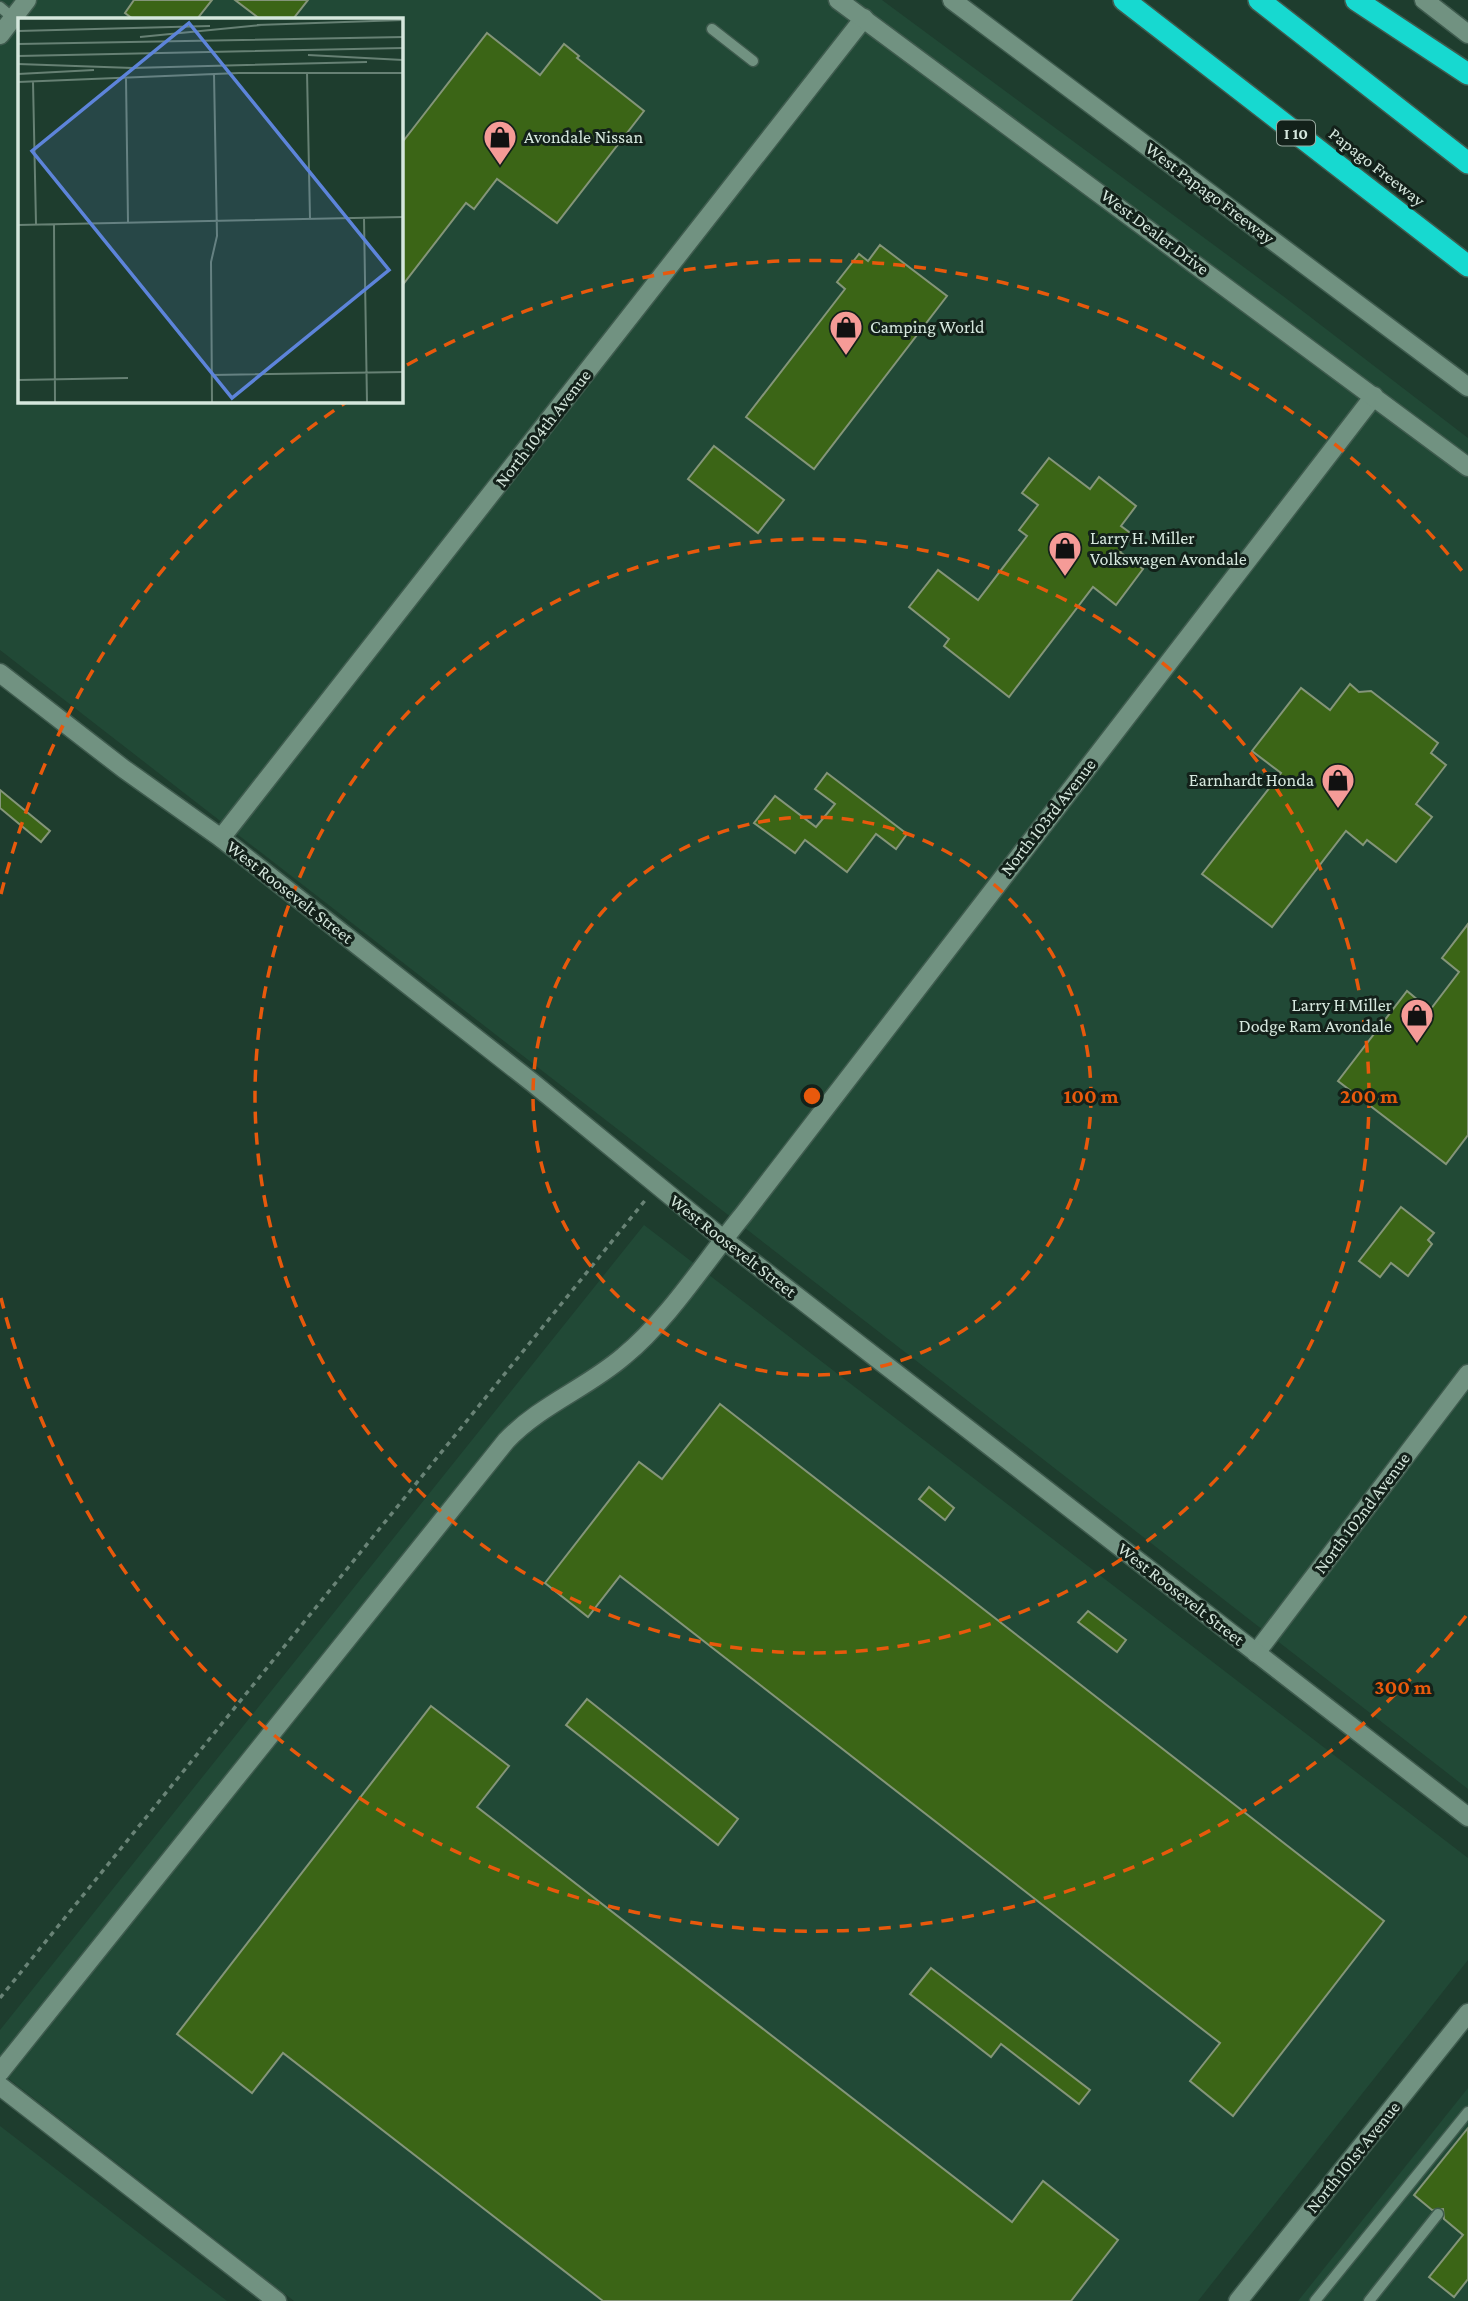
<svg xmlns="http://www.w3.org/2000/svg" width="1468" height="2301" viewBox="0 0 1468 2301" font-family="'Crimson Pro',serif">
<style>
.built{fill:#214936;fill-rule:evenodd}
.building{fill:#3b6516;stroke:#849579;stroke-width:2}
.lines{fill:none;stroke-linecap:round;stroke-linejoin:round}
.lane-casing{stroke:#3f5b4e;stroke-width:13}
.street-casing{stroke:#3f5b4e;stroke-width:21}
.secondary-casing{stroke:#3f5b4e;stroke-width:21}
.highway-casing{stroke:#3f5b4e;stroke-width:24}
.path{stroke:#698376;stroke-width:3.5;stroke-dasharray:5 5;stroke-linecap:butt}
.lane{stroke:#719281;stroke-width:10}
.street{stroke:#719281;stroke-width:18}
.secondary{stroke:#719281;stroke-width:18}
.highway{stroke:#17d9d0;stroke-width:21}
.ring{fill:none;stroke:#e8590c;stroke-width:3.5;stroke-dasharray:12 9}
.labels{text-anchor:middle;stroke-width:6;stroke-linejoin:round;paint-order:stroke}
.shield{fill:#13211a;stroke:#9baca2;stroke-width:2}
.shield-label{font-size:16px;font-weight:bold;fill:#d5e7dd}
.poi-label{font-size:18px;fill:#d5e7dd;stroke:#13211a;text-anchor:start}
.street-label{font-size:18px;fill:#d5e7dd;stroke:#13211a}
.inset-road{fill:none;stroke:#678174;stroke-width:2}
.view{fill:#5d84da;fill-opacity:0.15;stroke:#5d84da;stroke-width:3.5}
.inset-edge{fill:none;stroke:#d5e7dd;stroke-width:3.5}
.centre{fill:#e8590c;stroke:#13211a;stroke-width:3.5}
.ring-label{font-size:21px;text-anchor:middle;font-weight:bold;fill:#e8590c;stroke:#13211a;stroke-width:6;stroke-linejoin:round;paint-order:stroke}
</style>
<rect width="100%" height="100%" fill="#1e3d2e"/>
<!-- built -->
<g class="built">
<path d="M0,0H882L1283,296L1468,438V1789L0,650ZM19,19H401V401H19Z"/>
<path d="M644,1225L1468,1858V1960L1198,2301H294L0,2072V2030Z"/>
<path d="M1468,2088V2301H1298Z"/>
<path d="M0,2126L227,2301H0Z"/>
</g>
<!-- building -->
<g class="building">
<path d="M134,0H212L197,19H133L125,13Z"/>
<path d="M235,0H308L293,19H260Z"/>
<path d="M487,33L540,75L564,44L579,56L577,58L644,111L557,223L497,179L474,209L466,203L401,287V144Z"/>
<path d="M880,245L947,296L814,469L746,417L845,289L837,282L859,254L868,261Z"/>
<path d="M714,446L784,500L758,533L688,479Z"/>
<path d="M1049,458L1090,489L1099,477L1136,506L1121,526L1133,535L1120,552L1143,569L1116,605L1093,587L1009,697L944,646L949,639L909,607L938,570L978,600L1027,536L1019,530L1038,505L1022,493Z"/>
<path d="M1350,684L1359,692L1371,691L1438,743L1431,753L1446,765L1416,804L1432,817L1396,862L1367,840L1363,845L1346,831L1272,927L1202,874L1281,773L1252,751L1301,688L1330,710Z"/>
<path d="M827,773L907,834L896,849L876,834L847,872L805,840L795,853L754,823L775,796L816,827L835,804L815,789Z"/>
<path d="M0,790L50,831L41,842L0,808Z"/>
<path d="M1468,924V1135L1446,1164L1338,1081L1407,991L1430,1010L1459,972L1442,958Z"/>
<path d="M1401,1207L1434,1233L1428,1240L1432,1244L1408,1276L1391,1263L1380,1277L1359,1261Z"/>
<path d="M720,1404L1384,1921L1233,2116L1190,2081L1220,2043L620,1576L588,1617L545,1583L639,1462L662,1479Z"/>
<path d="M929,1487L954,1508L945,1520L919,1499Z"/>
<path d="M1088,1611L1126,1640L1117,1652L1078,1622Z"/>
<path d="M587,1699L738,1819L718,1845L566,1725Z"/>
<path d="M431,1706L509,1766L477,1807L1012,2222L1043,2181L1118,2240L1071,2301H603L283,2053L252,2093L177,2034Z"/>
<path d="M931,1968L1090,2090L1079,2104L1001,2044L991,2057L910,1994Z"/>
<path d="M1468,2128V2279L1454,2297L1429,2277L1463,2235L1444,2219L1443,2209L1432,2210L1414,2195Z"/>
</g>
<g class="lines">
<defs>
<g id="lane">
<path d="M0,7L13,18"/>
<path d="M712,29L753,61"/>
<path d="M1315,2301L1468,2112"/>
<path d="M1369,2301L1438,2214"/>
</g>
<g id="street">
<path d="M0,35L27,0"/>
<path d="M221,838L864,18"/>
<path d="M1256,1653L1468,1374"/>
<path d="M0,2072L506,1441C540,1405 587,1388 624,1356C669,1319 706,1260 743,1215L1374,396"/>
<path d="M0,2086L277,2301"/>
<path d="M1238,2301L1468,2013"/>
</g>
<g id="secondary">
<path d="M838,0L1468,467"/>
<path d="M952,0L1468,387"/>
<path d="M1424,0L1468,34"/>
<path d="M0,673L124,769L221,838L533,1083L723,1239L1468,1817"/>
</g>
<g id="highway">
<path d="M1124,0L1468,266"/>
<path d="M1259,0L1468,163"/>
<path d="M1356,0L1468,74"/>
</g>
</defs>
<!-- lane casing -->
<use href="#lane" class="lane-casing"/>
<!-- street casing -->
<use href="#street" class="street-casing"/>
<!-- secondary casing -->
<use href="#secondary" class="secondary-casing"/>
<!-- highway casing -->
<use href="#highway" class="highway-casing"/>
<!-- path -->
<path class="path" d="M0,1998L647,1198"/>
<!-- lane -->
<use href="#lane" class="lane"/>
<!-- street -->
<use href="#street" class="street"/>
<!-- secondary -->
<use href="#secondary" class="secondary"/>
<!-- highway -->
<use href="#highway" class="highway"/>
</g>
<!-- distance rings -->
<g class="ring">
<circle cx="812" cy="1096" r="279"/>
<circle cx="812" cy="1096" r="557"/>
<path d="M1466 1616A836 836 0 0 1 1 1298M1 894A836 836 0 0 1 345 403M407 365A836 836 0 0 1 1466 576"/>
</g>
<!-- icons -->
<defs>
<symbol id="shop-pin" viewBox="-11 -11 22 30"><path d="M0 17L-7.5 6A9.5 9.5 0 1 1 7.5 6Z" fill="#f59b97" stroke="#13211a"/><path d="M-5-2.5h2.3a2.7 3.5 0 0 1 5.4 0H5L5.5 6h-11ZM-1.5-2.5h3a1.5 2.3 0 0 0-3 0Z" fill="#111"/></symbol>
</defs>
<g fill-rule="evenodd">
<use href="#shop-pin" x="481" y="118" width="38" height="52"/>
<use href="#shop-pin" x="827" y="308" width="38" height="52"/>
<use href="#shop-pin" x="1046" y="529" width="38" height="52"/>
<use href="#shop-pin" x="1319" y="761" width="38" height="52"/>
<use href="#shop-pin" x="1398" y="996" width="38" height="52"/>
</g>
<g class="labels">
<!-- shield labels -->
<rect class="shield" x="1277" y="120.5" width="38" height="25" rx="5"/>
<g class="shield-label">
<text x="1296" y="139">I 10</text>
</g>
<!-- poi labels -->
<g class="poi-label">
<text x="524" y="143">Avondale Nissan</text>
<text x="870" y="333">Camping World</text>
<text x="1090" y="544">Larry H. Miller<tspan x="1090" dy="21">Volkswagen Avondale</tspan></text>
<text x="1314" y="786" text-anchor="end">Earnhardt Honda</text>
<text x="1392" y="1011" text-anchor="end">Larry H Miller<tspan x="1392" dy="21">Dodge Ram Avondale</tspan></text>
</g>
<!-- street labels -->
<g class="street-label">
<text transform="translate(1377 167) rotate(38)" y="6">Papago Freeway</text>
<text transform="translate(1210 193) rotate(37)" y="6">West Papago Freeway</text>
<text transform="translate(1155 232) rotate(37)" y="6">West Dealer Drive</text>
<text transform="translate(543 428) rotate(-52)" y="6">North 104th Avenue</text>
<text transform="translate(1048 817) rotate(-52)" y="6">North 103rd Avenue</text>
<text transform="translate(290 892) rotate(38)" y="6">West Roosevelt Street</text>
<text transform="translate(733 1246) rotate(38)" y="6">West Roosevelt Street</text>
<text transform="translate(1362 1513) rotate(-53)" y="6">North 102nd Avenue</text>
<text transform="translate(1181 1594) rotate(38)" y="6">West Roosevelt Street</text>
<text transform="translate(1353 2157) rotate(-51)" y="6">North 101st Avenue</text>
</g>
</g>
<!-- overview -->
<g transform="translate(18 18)">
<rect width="385" height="385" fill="#1e3d2e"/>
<path class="inset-road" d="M239,7L385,2M0,13L192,8M122,19L243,7M0,26L385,19M290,37L385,42M0,38L385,30M0,46L115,50M113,50L349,44M289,54L292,201M0,56L76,52M108,60L110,204M0,64L221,55H385M15,64L18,206M346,200L349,384M36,206L37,384M0,207L385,199M194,357L385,354M0,362L110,360M194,384L193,244L199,218L196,56"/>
<path class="view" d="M171,5L371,252L214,380L14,133Z"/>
<rect width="385" height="385" class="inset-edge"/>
</g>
<circle cx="812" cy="1096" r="10" class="centre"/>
<g class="ring-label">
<text x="1091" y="1103">100 m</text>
<text x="1369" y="1103">200 m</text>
<text x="1403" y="1694">300 m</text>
</g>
</svg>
